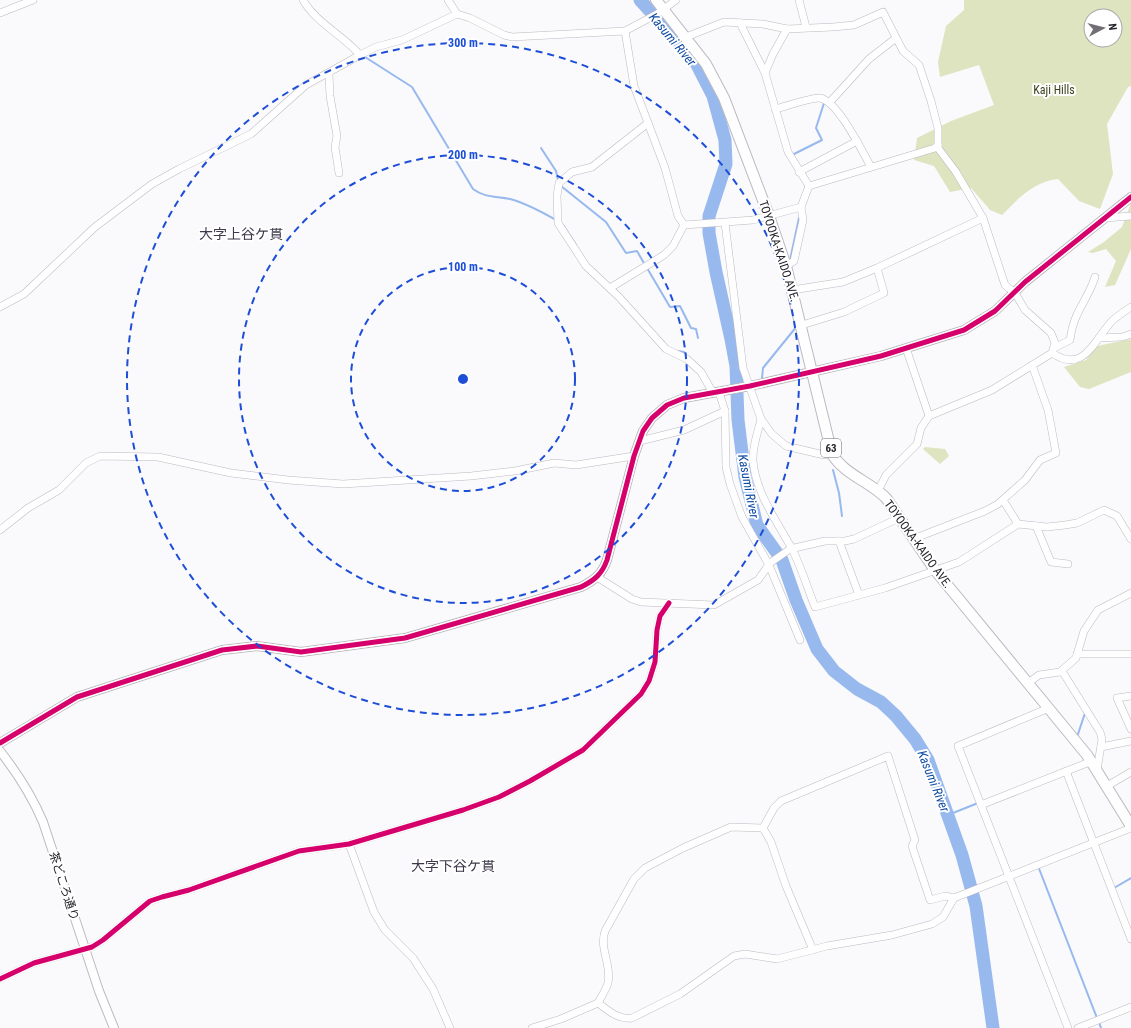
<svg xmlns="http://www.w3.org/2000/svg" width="1131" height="1028" viewBox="0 0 1131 1028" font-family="'Roboto Condensed','Noto Sans JP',sans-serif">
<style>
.green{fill:#dfe4c0;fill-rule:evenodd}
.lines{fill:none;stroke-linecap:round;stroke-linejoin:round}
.stream{stroke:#97b9ee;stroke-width:2}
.river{stroke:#97b9ee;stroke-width:13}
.minor-casing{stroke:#bcbac0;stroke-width:8}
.tertiary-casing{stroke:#bcbac0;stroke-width:10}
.primary-casing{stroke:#bcbac0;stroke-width:12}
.minor{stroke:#fefeff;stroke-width:7}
.tertiary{stroke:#fefeff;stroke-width:8}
.primary{stroke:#fefeff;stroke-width:10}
.cycleway-casing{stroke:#fff;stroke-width:8}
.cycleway{stroke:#d6006c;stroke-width:5}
.ring{fill:none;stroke:#1d4ed8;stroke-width:2;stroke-dasharray:7 5}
.labels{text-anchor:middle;stroke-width:4;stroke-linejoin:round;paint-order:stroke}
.shield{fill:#fff;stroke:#68666c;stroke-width:1}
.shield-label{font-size:11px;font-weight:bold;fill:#27242d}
.park-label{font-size:12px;fill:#3c4119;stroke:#fff}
.street-label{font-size:12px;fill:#27242d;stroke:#fff}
.water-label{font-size:13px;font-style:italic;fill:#104ca3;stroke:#fff}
.quarter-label{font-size:14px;fill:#3f394b;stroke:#fff}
.centre{fill:#1d4ed8;stroke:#fff;stroke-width:2}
.ring-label{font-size:12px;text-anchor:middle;font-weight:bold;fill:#1d4ed8;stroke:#fff;stroke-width:4;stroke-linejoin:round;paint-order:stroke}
</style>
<rect width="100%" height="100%" fill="#faf9fc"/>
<!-- green -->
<g class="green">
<path d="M964,0H1131V86L1128,87L1107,124L1113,174L1100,209L1079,201L1058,179C1033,182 1019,198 1002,215L990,210L971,188L950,192L934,166L914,160L917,138L951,121L994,105L979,65L940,77L938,62L946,26L964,10ZM1091,16H1115V40H1091Z"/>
<path d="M1131,203V249L1115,285L1105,287L1116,261L1106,249L1093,253L1088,252L1104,242L1122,227Z"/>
<path d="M1131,339V372L1089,389L1080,387L1064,367L1086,360L1097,346Z"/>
<path d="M925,447L945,449L949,456L940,464L923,449Z"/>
</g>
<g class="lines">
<!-- stream -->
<g class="stream">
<path d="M365,57L412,87L473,189C485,198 496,196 510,199C525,203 542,212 556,220"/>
<path d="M541,148L556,171L558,180"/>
<path d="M792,155L822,140L816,128L824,103"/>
<path d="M561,186L606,222L626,253L637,251L645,265"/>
<path d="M563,225L576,245"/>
<path d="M790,260L799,218"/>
<path d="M647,268L670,307L680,306L691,328L696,329L698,338"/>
<path d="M677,351L684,352L688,357"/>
<path d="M762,378L763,368L797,326"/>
<path d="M833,470L839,493L842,516"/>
<path d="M1077,737L1085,713"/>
<path d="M948,815L978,803"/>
<path d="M1038,866L1097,1018"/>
<path d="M1114,888L1131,878"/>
<path d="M1099,1022L1101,1028"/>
</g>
<!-- river -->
<path class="river" d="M640,0L694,59L713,96L725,140L726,164L709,216V233L716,272L731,339L736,366L738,420L745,477L757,525L782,560L796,600L817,649L834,671L857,689L881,702L896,716L915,739L928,760L962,855L976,906L993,1028"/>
<defs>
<g id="minor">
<path d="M303,0C316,23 343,35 360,55"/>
<path d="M448,0L457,14"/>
<path d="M799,0L806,27"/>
<path d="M0,13L33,0"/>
<path d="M740,23L765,73"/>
<path d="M787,29L773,54L765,73L788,152L809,186"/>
<path d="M625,31L634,86L665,168L678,216L684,225"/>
<path d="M686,37L724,22L763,24L787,29L833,27L854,25L883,12L903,51L919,65L931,101L938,128V148L956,172L983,218L1005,285L1015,293L1025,310L1051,333L1055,343L1052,353L992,390L929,416L921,428L917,444L886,475L878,491"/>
<path d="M329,74L330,96L337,136L335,147L339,173"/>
<path d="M830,102L869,59L896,38"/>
<path d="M775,109C784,107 812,97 820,98C838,101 862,151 871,167"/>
<path d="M648,123L592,167L572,172L559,183L557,196L558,223L586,266L619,297L666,349L687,359L701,372L713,393"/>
<path d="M799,172L857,141"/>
<path d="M809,186L935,148L938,145"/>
<path d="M1105,218L1131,216"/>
<path d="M725,223L743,368L761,419L772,434L786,446L824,455L832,454"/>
<path d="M684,225L753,220L801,207"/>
<path d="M786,266L794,261L803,220L801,207L809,186"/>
<path d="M610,288L664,255L673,246L684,225"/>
<path d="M792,290L843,282L877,268L983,218"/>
<path d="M0,307L24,294L95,227L152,184L179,169L251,134L306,85L360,55L376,47L402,40L457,14L470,18L504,35L512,37L625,31L657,14L676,0"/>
<path d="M802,325L844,312L884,293L877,268"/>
<path d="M1099,338L1122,337L1131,334"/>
<path d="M906,348L929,416"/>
<path d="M1054,348L1070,340C1073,312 1087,302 1095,277"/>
<path d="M1052,353C1085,375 1094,339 1113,320C1119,315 1125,311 1131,307"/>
<path d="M719,392L725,411L726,467L730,484L742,517L769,565L800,640"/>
<path d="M761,419C758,432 752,447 753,461C756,493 776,520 791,547C801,566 807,587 815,607L885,588L959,562L1018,524L1047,527L1065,525L1077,523L1104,510L1117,516L1131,539"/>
<path d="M640,441L684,430L725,411"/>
<path d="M1003,500L1018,524"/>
<path d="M1036,526L1051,562L1068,564"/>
<path d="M0,530L28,508L59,490L86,463L100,456L158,457L231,473L288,480L343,484L471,476L515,471L554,463L576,465L634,456"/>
<path d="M913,539L985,511L998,504L1025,480L1040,460L1056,453L1048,410L1032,365"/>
<path d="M839,541L859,595"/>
<path d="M597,577L632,599L641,602L714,605L758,580L770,563L790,549L825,541H845L854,539L899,518"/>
<path d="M1077,654H1131"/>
<path d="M1062,671L1100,732L1102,739L1097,770"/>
<path d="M1028,683L1039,675L1060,672L1076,658L1084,631L1098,610L1131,593"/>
<path d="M1131,696L1117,698L1131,729"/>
<path d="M1049,708L958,746L1068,1028"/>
<path d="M1101,747L1131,741"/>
<path d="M1066,771L1131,939"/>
<path d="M1107,786L1131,772"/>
<path d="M981,805L1092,761"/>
<path d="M763,828L771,842L786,886L813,950"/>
<path d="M349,844L374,912L385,930L413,958L433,989L450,1028"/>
<path d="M0,979L34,963L92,947L103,940L150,901L162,897L189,890L299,851L349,844L463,810L499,797L530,781L583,750L641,694L649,681L655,662L657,630L660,616L669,603"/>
<path d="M598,1003C601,997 606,990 608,983C612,965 599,949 605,931L634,879L645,868L683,848L731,827L763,828L774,808L781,801L888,756L915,840L912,846L930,900L945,896L954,898"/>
<path d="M532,1028L561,1019L598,1003C608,1010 618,1020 632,1018L680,994L734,956L745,954L777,959L827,946L892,935L932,924L943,917L954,898L1131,828"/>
<path d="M1078,1028L1131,1007"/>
</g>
<g id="tertiary">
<path d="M0,743L77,697L222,650L257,646L301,652L405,638L581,587C595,580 602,574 607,560L634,456L643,431L652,418L667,405L684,398L750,386L881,356L964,330L995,311L1025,282L1131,197"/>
<path d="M0,751C18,774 32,796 43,822L99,991L114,1028"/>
</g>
<path id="primary" d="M656,0L706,64L724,98L769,216L786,266L832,454C845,475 869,481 886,498L935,570L1087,755L1131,826"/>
</defs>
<!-- minor casing -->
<use href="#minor" class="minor-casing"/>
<!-- tertiary casing -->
<use href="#tertiary" class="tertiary-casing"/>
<!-- primary casing -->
<use href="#primary" class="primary-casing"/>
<!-- minor -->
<use href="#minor" class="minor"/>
<!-- tertiary -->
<use href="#tertiary" class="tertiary"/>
<!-- primary -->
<use href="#primary" class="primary"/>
<defs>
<g id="cycleway">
<path d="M0,743L77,697L222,650L257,646L301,652L405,638L581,587C595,580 602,574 607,560L634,456L643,431L652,418L667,405L684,398L750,386L881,356L964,330L995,311L1025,282L1131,197"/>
<path d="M0,979L34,963L92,947L103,940L150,901L162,897L189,890L299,851L349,844L463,810L499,797L530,781L583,750L641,694L649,681L655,662L657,630L660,616L669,603"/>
</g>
</defs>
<!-- cycleway casing -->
<use href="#cycleway" class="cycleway-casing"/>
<!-- cycleway -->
<use href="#cycleway" class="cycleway"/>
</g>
<!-- distance rings -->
<g class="ring">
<circle cx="463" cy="379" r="112"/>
<circle cx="463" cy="379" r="224"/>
<circle cx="463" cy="379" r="336"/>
</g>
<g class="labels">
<!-- shield labels -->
<rect class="shield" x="821" y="439" width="20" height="18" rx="3"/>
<g class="shield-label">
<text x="831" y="452">63</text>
</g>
<!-- park labels -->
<g class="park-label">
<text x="1054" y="94">Kaji Hills</text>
</g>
<!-- street labels -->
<g class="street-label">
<text transform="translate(779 251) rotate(72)" y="4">TOYOOKA-KAIDO AVE.</text>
<text transform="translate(918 544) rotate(54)" y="4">TOYOOKA-KAIDO AVE.</text>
<text transform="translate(64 886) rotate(72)" y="4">茶どころ通り</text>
</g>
<!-- water labels -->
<g class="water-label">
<text transform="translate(673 39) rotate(50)" y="5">Kasumi River</text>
<text transform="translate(749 486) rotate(79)" y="5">Kasumi River</text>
<text transform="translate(934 781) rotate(68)" y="5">Kasumi River</text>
</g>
<!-- quarter labels -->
<g class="quarter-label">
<text x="241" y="239">大字上谷ケ貫</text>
<text x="453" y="871">大字下谷ケ貫</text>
</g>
</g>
<circle cx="463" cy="379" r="6" class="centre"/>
<g class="ring-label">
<text x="463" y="47">300 m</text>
<text x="463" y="159">200 m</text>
<text x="463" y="271">100 m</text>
</g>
<!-- north arrow -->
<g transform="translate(1103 28) rotate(83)"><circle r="19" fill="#ffffff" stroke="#a9a7ab"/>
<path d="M0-3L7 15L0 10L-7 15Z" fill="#716f75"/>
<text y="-6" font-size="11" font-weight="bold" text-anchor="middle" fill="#27242d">N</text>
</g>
</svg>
